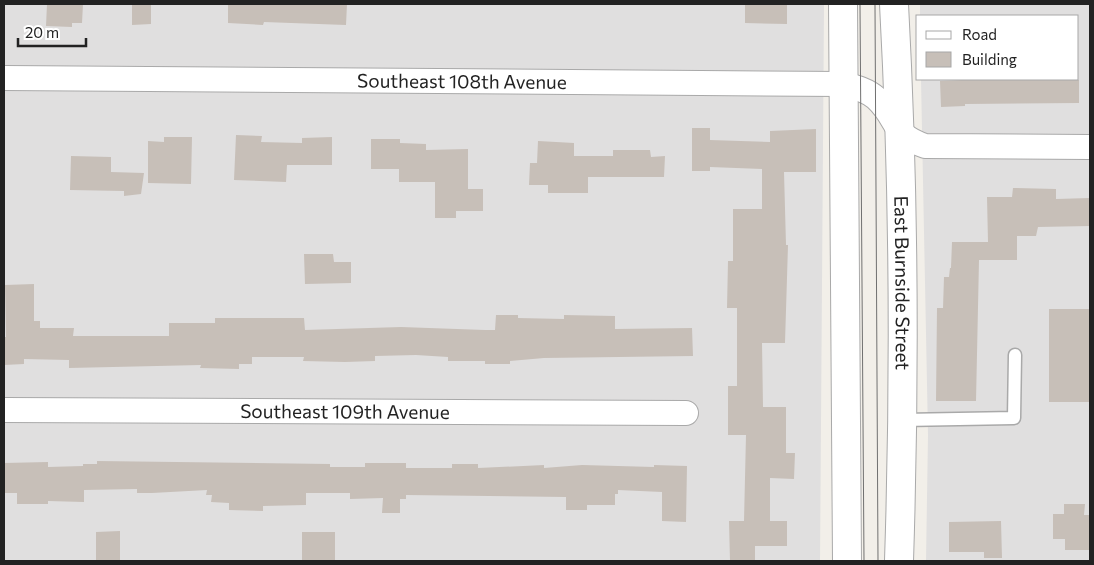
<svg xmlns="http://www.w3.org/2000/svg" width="1094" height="565" viewBox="0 0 1094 565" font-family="Commissioner,sans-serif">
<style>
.residential{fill:#e0dfdf}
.building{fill:#c7bfb8}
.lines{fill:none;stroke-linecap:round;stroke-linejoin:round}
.service-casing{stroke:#a9a9a9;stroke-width:15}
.minor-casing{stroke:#a9a9a9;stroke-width:26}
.tertiary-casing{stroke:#a9a9a9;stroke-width:30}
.service{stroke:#fff;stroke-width:12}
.minor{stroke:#fff;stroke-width:24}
.tertiary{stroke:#fff;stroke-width:28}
.tram{stroke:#707070;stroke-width:1}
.labels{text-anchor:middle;stroke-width:4;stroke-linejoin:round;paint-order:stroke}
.street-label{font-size:19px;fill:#222;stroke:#fff}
</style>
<rect width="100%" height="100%" fill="#f2efe9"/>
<!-- residential -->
<g class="residential">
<path d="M4,4H824L820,561H4Z"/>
<path d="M920,4H1090V561H926L928,435L921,79H1078V16H920Z"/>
</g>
<!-- building -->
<g class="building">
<path d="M47,4H83L82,23H72V27L46,26Z"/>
<path d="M132,4H151V24L132,25Z"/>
<path d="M228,4H347L346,25L264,22L263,25L228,23Z"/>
<path d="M745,4H787V24L745,23Z"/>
<path d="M982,79L1079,80V103L965,104V106L941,107L940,81Z"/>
<path d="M692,128H710V140L770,142V131L816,129V172H784L786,245H788L785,343H762L763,407H786V453H795L794,479L770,478V521H787V546H755V561H730L729,521H744L746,435H728V386H737V308H727L728,261H733V209H762V169L710,167V171H692Z"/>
<path d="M236,135L262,136L261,142L302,143V138L332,137V165H287L286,182L234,180Z"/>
<path d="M164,137H192L191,184L148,183V141L164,142Z"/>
<path d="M371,139H400V143L426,144V150L468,149V189H483V211H456V218H435V182H399V169H371Z"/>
<path d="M538,141L574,143V156H613V150H650L651,157L665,156L664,177H588V193H548V185H529L530,163H537Z"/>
<path d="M71,156L111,157V172L144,173L141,194L124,196V191L70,190Z"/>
<path d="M1013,188L1056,189V199L1090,198V226L1038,227L1036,236H1017V260H979L976,401H936L937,308H943L944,277H949L950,268H951L952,242H988L987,197H1012Z"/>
<path d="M304,254H333L334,262H351V283L305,284Z"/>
<path d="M34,284V321H40V328H74L73,336H169V323H215V318H304L305,330L401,327L485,330H495L496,315H518V318L564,319V315L615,316V329L692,328L693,356L544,358L510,361V364H485V361H448V357L416,355L375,356V361L345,362L303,361L304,357H252V364H239V369L200,368L201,365L69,368V360L24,359V364L4,365V337H6L5,285Z"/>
<path d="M1049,309H1090L1089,402H1049Z"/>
<path d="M97,461L330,464V467H365V463H406V468H452V464H478V468L544,465V468L582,465L654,467V465L687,466L686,522L662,521V492L618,490V494H615V505H587V510H566V497L406,495V499H400V513H382L383,498L350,499V493H306V505L263,506V511L229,510V503L211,502L212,495H206L207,490L152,493H137V489L84,490V502L48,501V504H17V493H4V463L48,462V467L83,466V464H97Z"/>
<path d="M1064,504H1085L1084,515H1090V550H1065V539H1053V514H1064Z"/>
<path d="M1001,521L1002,558H984V552H949V522Z"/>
<path d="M120,531V561H96V532Z"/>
<rect x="302" y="532" width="33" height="29"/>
</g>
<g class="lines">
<defs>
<path id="service" d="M903,420L1014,418L1015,355"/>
<g id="minor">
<path id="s1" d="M4,78L844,84C855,87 867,90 876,98C899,119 890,134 925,146L1090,147"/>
<path id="s2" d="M4,410L686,413"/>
</g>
<g id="tertiary">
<path d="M843,4L847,561"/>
<path id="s3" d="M894,4C904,189 905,376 899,561"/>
</g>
</defs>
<!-- service casing -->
<use href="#service" class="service-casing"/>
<!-- minor casing -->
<use href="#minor" class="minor-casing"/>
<!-- tertiary casing -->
<use href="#tertiary" class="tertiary-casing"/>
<!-- service -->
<use href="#service" class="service"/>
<!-- minor -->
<use href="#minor" class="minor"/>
<!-- tertiary -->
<use href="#tertiary" class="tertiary"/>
<!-- tram -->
<g class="tram">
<path d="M860,4L864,561"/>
<path d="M875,4L878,561"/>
</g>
</g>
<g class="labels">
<!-- street labels -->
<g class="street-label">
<text dy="7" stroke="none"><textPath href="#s1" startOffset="458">Southeast 108th Avenue</textPath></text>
<text dy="7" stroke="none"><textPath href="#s3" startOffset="279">East Burnside Street</textPath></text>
<text dy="7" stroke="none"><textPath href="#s2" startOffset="341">Southeast 109th Avenue</textPath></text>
</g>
</g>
<!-- border -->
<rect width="1094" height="565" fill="none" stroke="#222222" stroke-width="10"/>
<!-- legend -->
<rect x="916" y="15" width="162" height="65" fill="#ffffff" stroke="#a7a7a7"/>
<rect x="926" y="31" width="25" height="8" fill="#ffffff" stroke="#a7a7a7"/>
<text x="962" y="40" font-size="15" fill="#222222">Road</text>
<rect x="926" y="52" width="25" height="15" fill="#c7bfb8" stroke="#a7a7a7"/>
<text x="962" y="65" font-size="15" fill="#222222">Building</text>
<!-- scale -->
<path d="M18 38v8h68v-8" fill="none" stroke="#222222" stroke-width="2.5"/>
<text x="25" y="38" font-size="15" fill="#222222" stroke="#ffffff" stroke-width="4" paint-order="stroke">20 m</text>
</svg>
